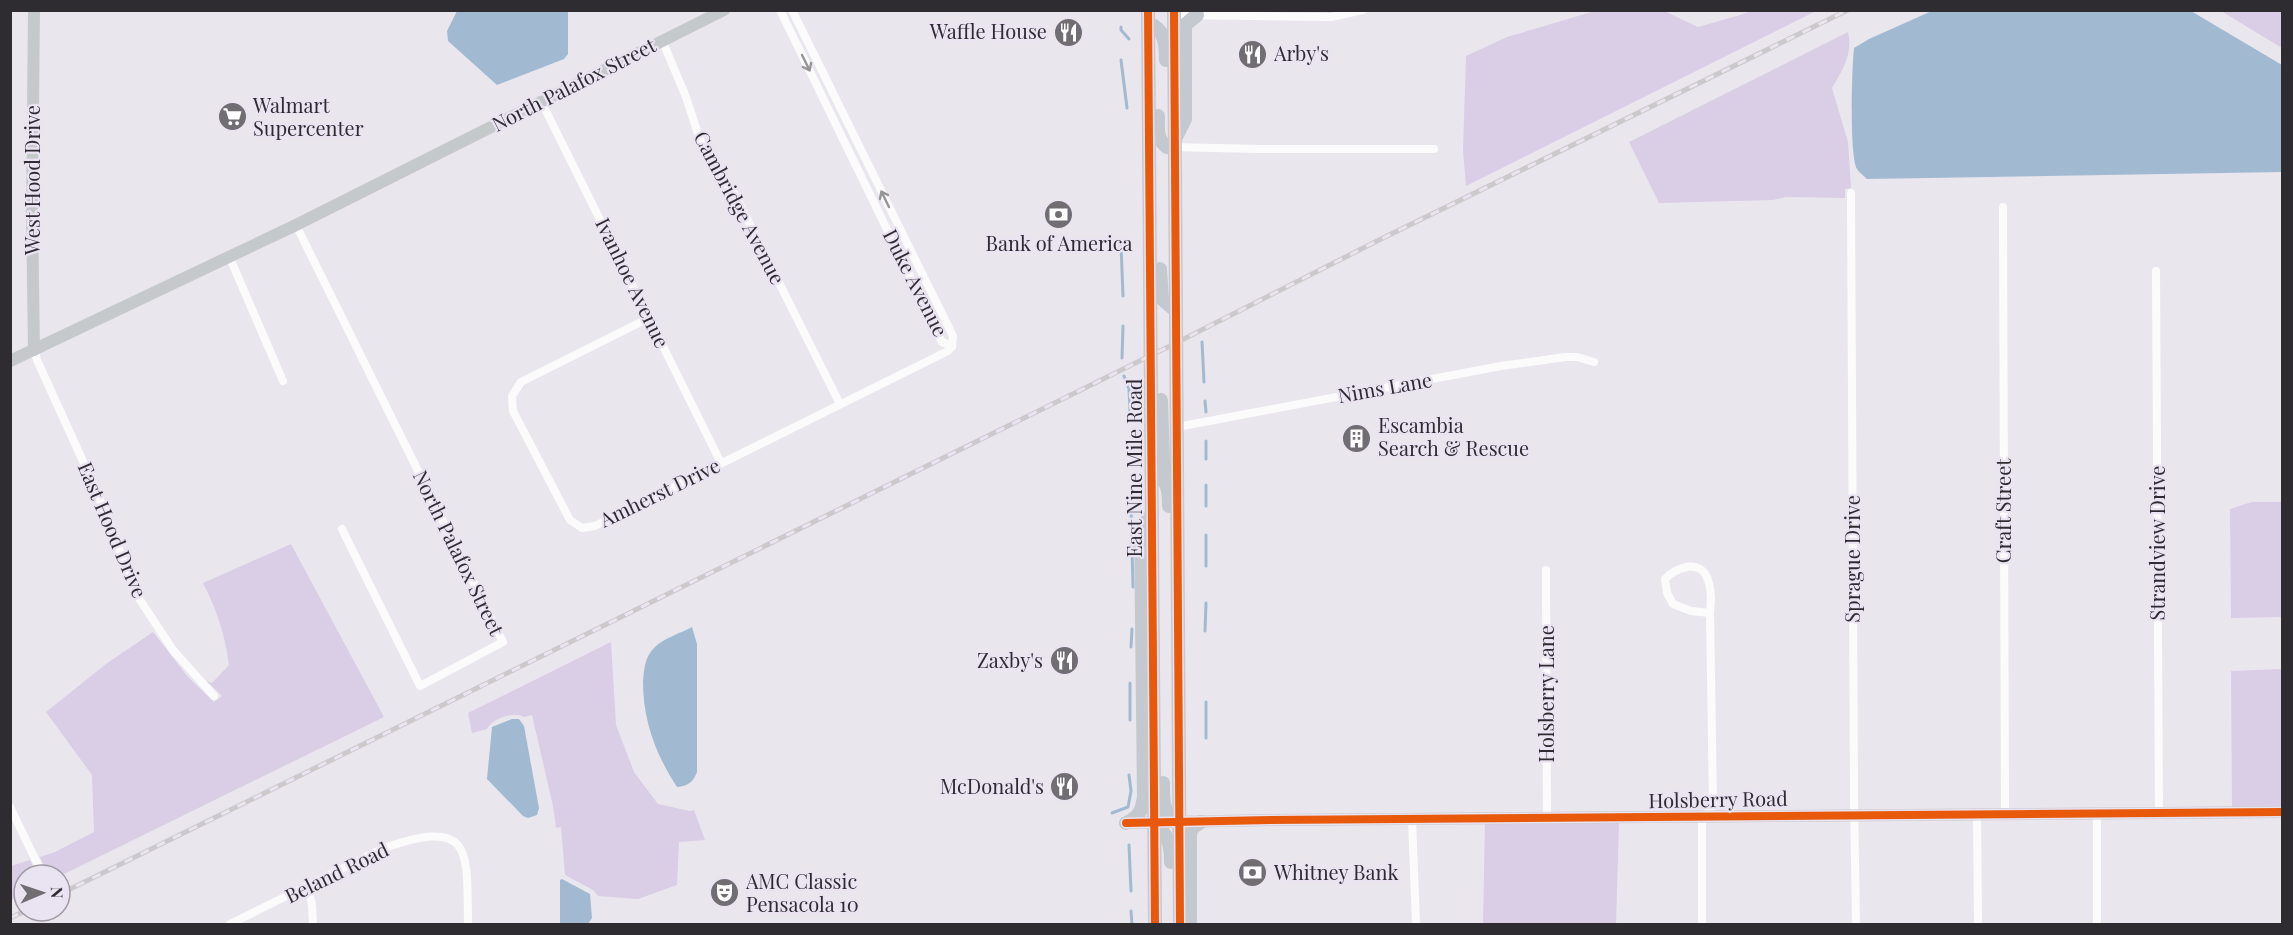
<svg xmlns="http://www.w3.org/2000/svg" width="2293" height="935" viewBox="0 0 2293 935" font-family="'Playfair Display',serif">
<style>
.green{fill:#d9cee6}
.water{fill:#a1bad2}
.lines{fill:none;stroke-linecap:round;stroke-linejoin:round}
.stream{stroke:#a1bad2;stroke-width:3}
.street{stroke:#fcfbfc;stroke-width:8}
.secondary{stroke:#c6c9cc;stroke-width:12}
.primary{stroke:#c3c9cf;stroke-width:14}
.rail-casing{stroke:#cbc9cb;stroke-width:5}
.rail{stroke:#eae3f2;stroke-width:3;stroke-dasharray:9;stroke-linecap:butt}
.cycleway-casing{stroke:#eae3f2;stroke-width:11}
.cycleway{stroke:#e8590c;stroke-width:8}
.oneway{stroke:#959496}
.labels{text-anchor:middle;stroke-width:4.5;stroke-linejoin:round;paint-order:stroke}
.poi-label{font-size:20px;fill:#2e2c31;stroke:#eae3f2;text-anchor:start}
.street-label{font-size:20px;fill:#2e2c31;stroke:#eae3f2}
</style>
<rect width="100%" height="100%" fill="#eae6ee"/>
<!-- green -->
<g class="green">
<path d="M1595,11H1664L1698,27L1740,15L1750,11H1816L1466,186L1463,151L1466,56L1507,37Z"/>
<path d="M2221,11H2282V48Z"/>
<path d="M1848,32C1853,54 1843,69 1832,88L1848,142L1851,188L1845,189V198L1786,197L1773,200L1659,203L1629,142Z"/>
<path d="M2252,502H2282V617L2231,618L2230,509Z"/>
<path d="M291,544L384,717L60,876L24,875V894L11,900V866L30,860L36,873L46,870L40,857L55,852L94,832L92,775L46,712L106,664L153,632L188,677L214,702L222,696L207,681L212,683L229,665C225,635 217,610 203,583Z"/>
<path d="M611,642L616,725L634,772L658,804L690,811L694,810L705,840L679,842L677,885L638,899L598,896L593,890L565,875L561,827L556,828L553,806L532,715L524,717C514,711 492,718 487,729L472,733L468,713Z"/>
<path d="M2282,669V807L2232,808L2231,671Z"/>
<path d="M1619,823L1616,924H1483L1485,824Z"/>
</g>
<!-- water -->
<g class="water">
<path d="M1934,10L2191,11L2282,65V172L1867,179C1864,176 1859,172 1857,169C1849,155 1852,66 1854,48L1869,39Z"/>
<path d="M457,11H568V54L564,59L497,85L448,41L447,31Z"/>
<path d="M692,627L697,644V772C693,782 688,786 677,787C656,755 643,721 643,682C644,669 645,656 655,647C664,638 681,633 692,627Z"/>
<path d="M512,719H519L524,726L539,808L537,815L528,818L523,816L487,779L492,727Z"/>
<path d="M562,879L590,894L592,918L588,924H560V880Z"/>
</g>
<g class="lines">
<!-- stream -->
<g class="stream">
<path d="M1121,27V30L1129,39"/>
<path d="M1121,60L1127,108"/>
<path d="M1121,245L1123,296"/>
<path d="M1202,342L1204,382"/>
<path d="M1122,358L1123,326"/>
<path d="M1124,376L1129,389L1130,411"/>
<path d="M1205,401L1206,412"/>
<path d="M1206,459V441"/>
<path d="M1206,506V485"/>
<path d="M1131,510L1133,587"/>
<path d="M1206,566V535"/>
<path d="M1205,631L1206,603"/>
<path d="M1131,647L1132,629"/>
<path d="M1206,702V738"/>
<path d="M1130,720V683"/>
<path d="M1112,813L1128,807L1131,791L1129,775"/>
<path d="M1129,845L1131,891"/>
<path d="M1131,911L1132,924"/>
</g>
<!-- street -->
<g class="street">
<path d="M780,10L942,342L952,346"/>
<path d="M792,10L953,336L952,346"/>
<path d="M1174,15L1331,17L1363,10"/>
<path d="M662,40L686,97L700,140L707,154L734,193L840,404"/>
<path d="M542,103L721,463"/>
<path d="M1171,147L1259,149H1434"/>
<path d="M1851,193L1854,799L1856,924"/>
<path d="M2003,207L2005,815"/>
<path d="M296,225L503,642L420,686L342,529"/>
<path d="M229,256L283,381"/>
<path d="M2156,271L2159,814"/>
<path d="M649,318L521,382L512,396L513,411L570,520L582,528L595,526L948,351L952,346"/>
<path d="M34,350L37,360L96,490L138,597L173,650L214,696"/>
<path d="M1177,427L1501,366L1566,357H1577L1594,362"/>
<path d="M1546,570L1547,819"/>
<path d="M10,807L39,867"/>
<path d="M2097,814V924"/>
<path d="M1977,815L1978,924"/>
<path d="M1412,820L1416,924"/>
<path d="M307,886L312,904L313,924"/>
<path d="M230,924L384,848C473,817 467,850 468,924"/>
<path d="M1702,924V817L1711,809L1713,803L1710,613C1711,602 1712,591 1708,580C1701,558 1677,567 1665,579L1667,593L1673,604L1691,611L1710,613"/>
</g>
<!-- secondary -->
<g class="secondary">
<path d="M34,10L32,211L34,350"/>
<path d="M10,361L296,225L724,10"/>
<path d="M1126,823L1270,820L2282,812"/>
</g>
<!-- primary -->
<g class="primary">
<path d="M1148,10L1155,924"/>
<path d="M1174,10L1180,924"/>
<path d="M1148,23C1165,29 1166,44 1166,60"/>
<path d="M1158,116C1158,128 1156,139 1167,147"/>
<path d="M1176,137L1185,119V25L1197,15"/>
<path d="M1160,269L1162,299L1176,311"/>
<path d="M1161,400L1163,463L1168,473H1177"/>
<path d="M1152,473C1168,478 1169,490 1169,506"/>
<path d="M1163,783C1163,802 1162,813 1179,822"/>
<path d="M1126,823C1139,817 1142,811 1144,797L1141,529L1152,513"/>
<path d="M1154,823C1168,834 1171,845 1171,862"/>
<path d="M1190,924V834L1192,828L1201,822"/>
</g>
<defs>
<g id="rail">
<path d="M60,894L1176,343L1381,239L1848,10"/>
<path d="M10,918L25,911"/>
</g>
</defs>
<!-- rail casing -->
<use href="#rail" class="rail-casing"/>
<!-- rail -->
<use href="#rail" class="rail"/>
<defs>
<g id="cycleway">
<path d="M1148,10L1155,924"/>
<path d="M1174,10L1180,924"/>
<path d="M1126,823L1270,820L2282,812"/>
</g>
</defs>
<!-- cycleway casing -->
<use href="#cycleway" class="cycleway-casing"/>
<!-- cycleway -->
<use href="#cycleway" class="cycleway"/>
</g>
<!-- one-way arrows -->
<defs><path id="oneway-shaft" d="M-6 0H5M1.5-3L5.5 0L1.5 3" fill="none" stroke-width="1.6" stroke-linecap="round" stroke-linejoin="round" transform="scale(1.5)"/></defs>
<g class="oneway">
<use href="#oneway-shaft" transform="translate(806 63) rotate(64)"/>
<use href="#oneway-shaft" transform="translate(885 199) rotate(-116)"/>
</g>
<!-- icons -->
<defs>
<symbol id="restaurant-disc" viewBox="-11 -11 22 22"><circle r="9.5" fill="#706d73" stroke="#eae3f2"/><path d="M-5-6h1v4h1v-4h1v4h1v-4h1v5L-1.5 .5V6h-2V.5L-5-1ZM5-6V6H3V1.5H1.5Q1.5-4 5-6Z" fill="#fff"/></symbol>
<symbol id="supermarket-disc" viewBox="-11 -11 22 22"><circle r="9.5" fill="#706d73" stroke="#eae3f2"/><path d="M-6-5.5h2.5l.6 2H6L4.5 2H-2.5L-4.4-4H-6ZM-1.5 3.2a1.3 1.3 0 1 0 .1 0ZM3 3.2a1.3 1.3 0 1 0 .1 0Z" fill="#fff"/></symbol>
<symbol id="bank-disc" viewBox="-11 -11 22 22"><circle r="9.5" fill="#706d73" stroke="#eae3f2"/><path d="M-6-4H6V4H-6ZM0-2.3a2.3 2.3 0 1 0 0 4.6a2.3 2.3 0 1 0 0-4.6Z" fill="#fff"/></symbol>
<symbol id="building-disc" viewBox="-11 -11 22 22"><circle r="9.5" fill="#706d73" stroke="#eae3f2"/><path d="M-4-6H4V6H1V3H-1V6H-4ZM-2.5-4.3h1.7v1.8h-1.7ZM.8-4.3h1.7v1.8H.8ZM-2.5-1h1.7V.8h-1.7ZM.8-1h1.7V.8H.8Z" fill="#fff"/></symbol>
<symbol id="theatre-disc" viewBox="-11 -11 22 22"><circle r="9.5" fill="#706d73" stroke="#eae3f2"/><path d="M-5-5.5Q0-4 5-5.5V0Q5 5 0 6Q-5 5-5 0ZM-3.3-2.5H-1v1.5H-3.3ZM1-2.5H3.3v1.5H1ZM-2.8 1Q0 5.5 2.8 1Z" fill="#fff"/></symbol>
</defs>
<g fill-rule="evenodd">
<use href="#restaurant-disc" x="1052" y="16" width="33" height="33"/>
<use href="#restaurant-disc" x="1236" y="38" width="33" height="33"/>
<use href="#supermarket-disc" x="216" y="100" width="33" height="33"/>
<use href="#bank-disc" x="1042" y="198" width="33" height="33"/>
<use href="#building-disc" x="1340" y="422" width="33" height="33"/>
<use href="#restaurant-disc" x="1048" y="644" width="33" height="33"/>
<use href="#restaurant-disc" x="1048" y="770" width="33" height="33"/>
<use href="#bank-disc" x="1236" y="856" width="33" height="33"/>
<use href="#theatre-disc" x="708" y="876" width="33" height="33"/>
</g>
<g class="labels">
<!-- poi labels -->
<g class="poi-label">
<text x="1047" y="39" text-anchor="end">Waffle House</text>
<text x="1274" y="61">Arby's</text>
<text x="253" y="113">Walmart<tspan x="253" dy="23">Supercenter</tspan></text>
<text x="1059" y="251" text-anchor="middle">Bank of America</text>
<text x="1378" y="433">Escambia<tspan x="1378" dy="23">Search &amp; Rescue</tspan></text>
<text x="1043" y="668" text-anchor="end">Zaxby's</text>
<text x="1044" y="794" text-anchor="end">McDonald's</text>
<text x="1274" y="880">Whitney Bank</text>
<text x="746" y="889">AMC Classic<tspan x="746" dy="23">Pensacola 10</tspan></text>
</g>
<!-- street labels -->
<g class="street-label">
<text transform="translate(574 85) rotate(-27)" y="7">North Palafox Street</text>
<text transform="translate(33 180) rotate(-90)" y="7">West Hood Drive</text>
<text transform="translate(739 208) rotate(62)" y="7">Cambridge Avenue</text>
<text transform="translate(632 283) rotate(64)" y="7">Ivanhoe Avenue</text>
<text transform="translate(915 283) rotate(63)" y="7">Duke Avenue</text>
<text transform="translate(1385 388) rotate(-10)" y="7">Nims Lane</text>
<text transform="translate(1135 468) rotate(-90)" y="7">East Nine Mile Road</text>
<text transform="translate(660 493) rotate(-26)" y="7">Amherst Drive</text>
<text transform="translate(2004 511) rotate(-90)" y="7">Craft Street</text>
<text transform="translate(112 530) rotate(67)" y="7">East Hood Drive</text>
<text transform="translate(2158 543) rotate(-90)" y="7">Strandview Drive</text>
<text transform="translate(458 553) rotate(64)" y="7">North Palafox Street</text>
<text transform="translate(1853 559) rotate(-90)" y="7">Sprague Drive</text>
<text transform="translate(1547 694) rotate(-90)" y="7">Holsberry Lane</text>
<text transform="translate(1718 800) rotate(-1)" y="7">Holsberry Road</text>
<text transform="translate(337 873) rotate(-26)" y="7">Beland Road</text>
</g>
</g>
<!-- border -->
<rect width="2293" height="935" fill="none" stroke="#2e2c31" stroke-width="24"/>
<!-- north arrow -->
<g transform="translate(42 893) rotate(88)"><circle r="28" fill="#eae3f2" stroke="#9f9aa5" stroke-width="1.5"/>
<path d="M0-4.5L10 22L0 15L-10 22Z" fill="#706d73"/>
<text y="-9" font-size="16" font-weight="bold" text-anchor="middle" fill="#2e2c31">N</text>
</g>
</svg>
